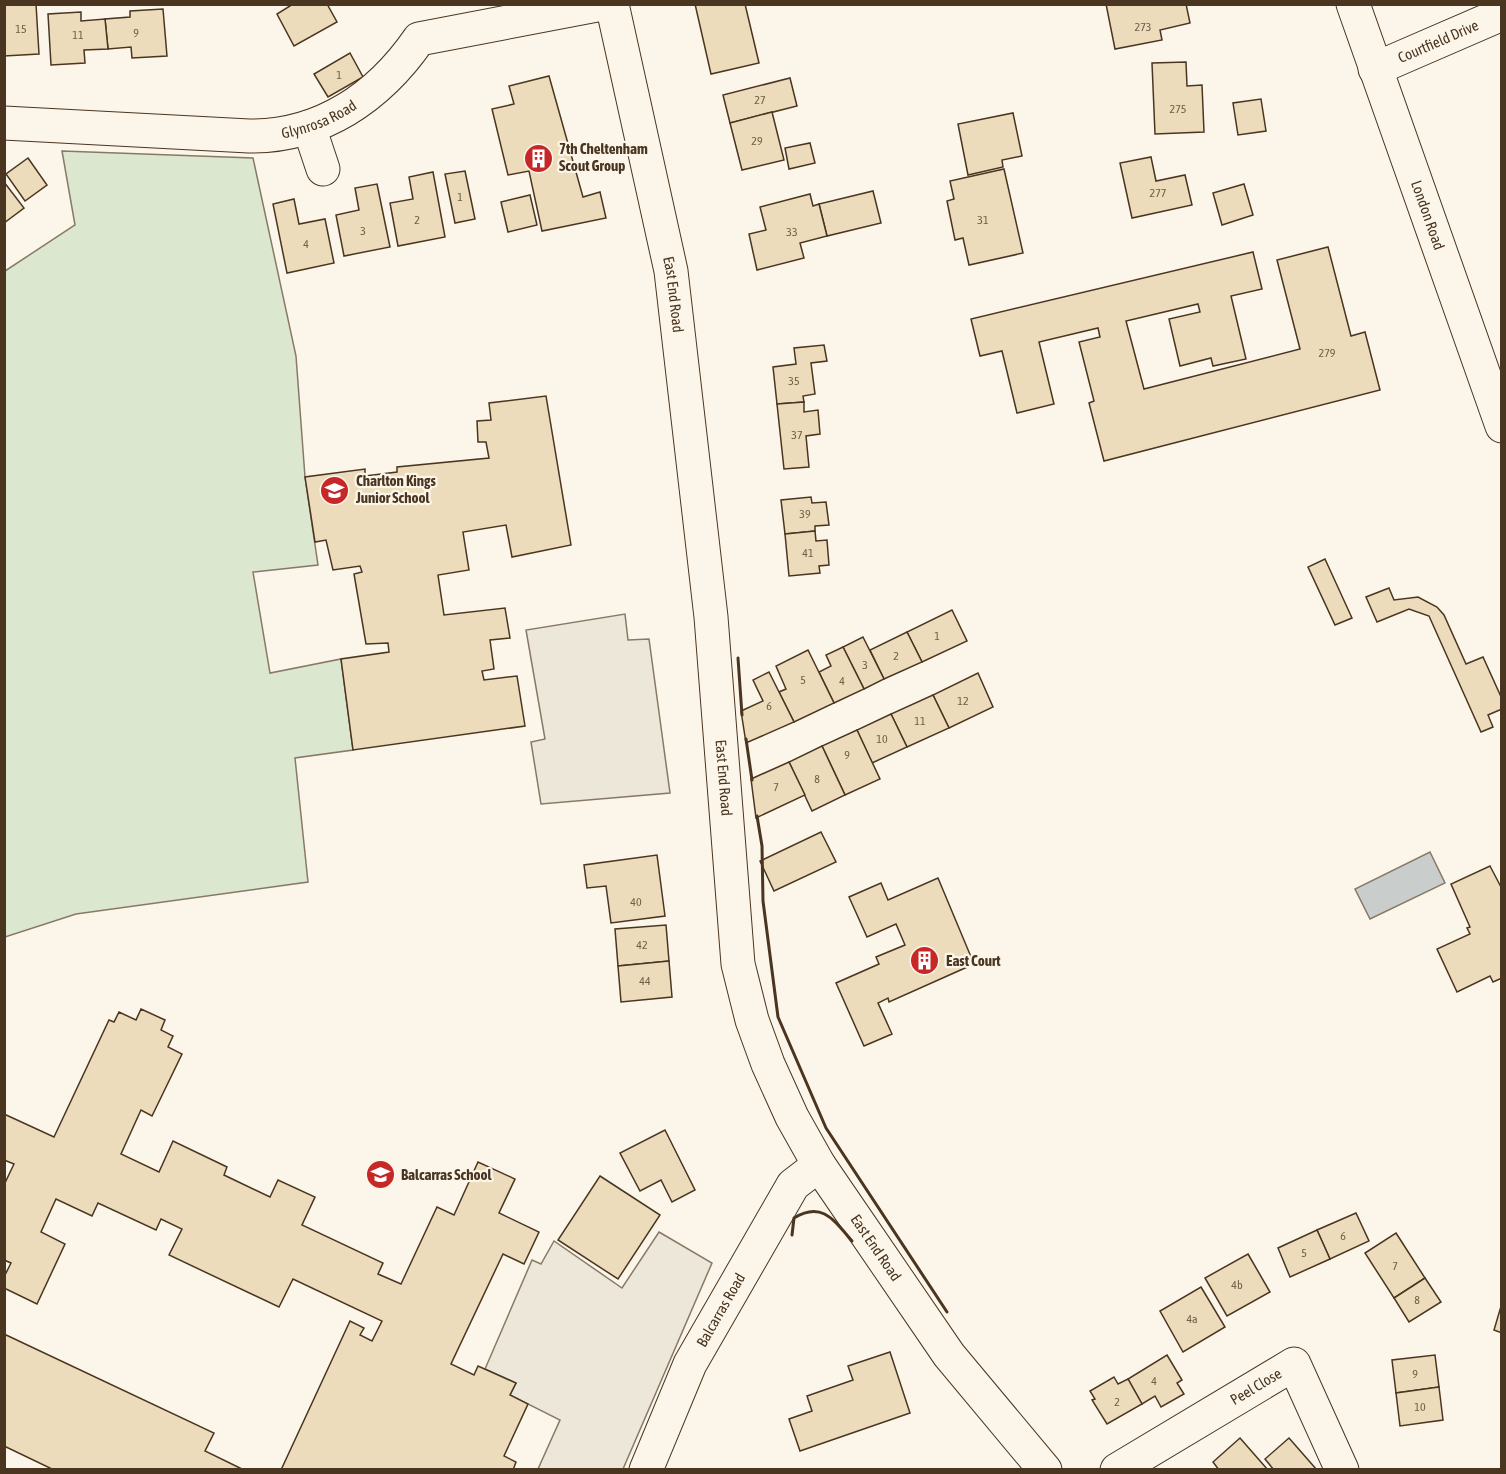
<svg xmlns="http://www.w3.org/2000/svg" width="1506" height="1474" viewBox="0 0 1506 1474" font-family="'Asap Condensed',sans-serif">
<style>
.green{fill:#dce7d0;stroke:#887966;stroke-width:1.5}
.parking{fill:#ede7d9;stroke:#887966;stroke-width:1.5}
.water{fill:#c9cecd;stroke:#887966;stroke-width:1.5}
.building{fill:#ecdcbc;stroke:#4a3520;stroke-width:1.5}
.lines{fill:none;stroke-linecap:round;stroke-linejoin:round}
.minor-casing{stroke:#4a3520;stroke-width:35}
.highway-casing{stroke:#4a3520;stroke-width:35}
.minor{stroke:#fbf6e9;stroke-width:33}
.highway{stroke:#fbf6e9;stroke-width:33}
.wall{stroke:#4a3520;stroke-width:3}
.labels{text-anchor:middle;stroke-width:4.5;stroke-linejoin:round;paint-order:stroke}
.number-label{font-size:12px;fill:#725f47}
.street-label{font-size:15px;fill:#4a3520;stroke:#fbf6e9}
.poi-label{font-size:15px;font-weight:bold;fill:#4a3520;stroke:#fbf6e9;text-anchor:start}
</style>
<rect width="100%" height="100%" fill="#fbf6e9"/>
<!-- green -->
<path class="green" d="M62,151L253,158L296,356L305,477L318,565L253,572L270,673L341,659L353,750L295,758L308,882L76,914L5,937V271L75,225Z"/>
<!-- parking -->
<g class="parking">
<path d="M625,614L628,640L649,639L670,793L541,804L531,742L545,739L526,630Z"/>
<path d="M659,1232L712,1263L623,1469H538L560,1420L510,1395L516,1383L485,1369L532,1260L541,1264L554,1241L622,1288Z"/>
</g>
<!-- water -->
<path class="water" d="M1430,852L1445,883L1370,919L1355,889Z"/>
<!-- building -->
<g class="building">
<path d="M4,4H36L39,54L4,56Z"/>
<path d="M293,4H327L337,22L294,46L277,14Z"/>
<path d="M745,4L759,63L711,74L695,4Z"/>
<path d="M1106,4H1186L1190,23L1160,30L1162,40L1115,49Z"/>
<path d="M163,9L167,56L132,58L131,47L108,49L105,19L130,17V11Z"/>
<path d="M81,12V21L105,19L108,49L84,50L85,63L51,65L48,14Z"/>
<path d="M350,53L363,77L328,97L314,74Z"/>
<path d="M1186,62L1187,86L1202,85L1204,132L1155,134L1152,63Z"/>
<path d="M549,76L583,197L600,192L606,218L542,231L529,171L508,175L492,109L514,104L509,86Z"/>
<path d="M790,78L797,106L730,123L723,95Z"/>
<path d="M1261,99L1266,131L1238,135L1233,103Z"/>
<path d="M772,112L784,160L742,170L730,123Z"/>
<path d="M1013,113L1022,156L1002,160L1003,167L968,175L958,124Z"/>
<path d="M810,143L815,163L789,169L785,148Z"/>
<path d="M1151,157L1156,181L1185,175L1192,205L1132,218L1120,163Z"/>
<path d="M28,158L47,185L25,201L6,174Z"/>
<path d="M1004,169L1023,253L969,265L963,238L955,240L947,201L954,199L950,181Z"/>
<path d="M465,171L475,219L455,223L445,174Z"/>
<path d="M433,172L445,237L398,246L390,203L413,199L409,177Z"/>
<path d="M4,182L24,208L4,223Z"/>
<path d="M377,184L390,247L344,256L336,215L359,210L355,188Z"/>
<path d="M1244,184L1253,215L1222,225L1213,193Z"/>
<path d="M873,191L881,223L827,236L819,204Z"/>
<path d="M810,194L813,206L819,204L827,236L800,243L804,258L757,270L749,234L766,230L760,207Z"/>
<path d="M530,195L537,225L508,232L501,202Z"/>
<path d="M294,199L299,224L325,219L334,263L287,273L273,204Z"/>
<path d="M1328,247L1351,336L1365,332L1380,390L1104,461L1089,403L1094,401L1079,342L1100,337L1098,328L1039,342L1054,404L1017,413L1002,351L980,356L971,319L1253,252L1262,289L1231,296L1246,359L1213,366L1211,358L1180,366L1169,319L1200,312L1198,304L1126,321L1144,389L1300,349L1277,260Z"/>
<path d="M824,345L827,361L811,363L815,394L803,396L804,402L777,404L773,367L796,364L794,348Z"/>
<path d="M546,396L571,545L512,557L506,525L463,532L469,570L438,575L444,615L505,608L510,638L490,640L494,669L482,671L484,680L517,676L525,726L353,750L341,659L389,652L388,643L366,644L354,574L362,572L360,566L333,570L326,540L315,542L305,477L365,469V476L397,472V467L489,458L486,442H478L477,421L491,420L489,403Z"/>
<path d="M804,402V412L818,410L820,434L806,436L809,467L784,469L777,404Z"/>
<path d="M811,497L812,503L826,502L829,525L815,526V531L785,534L781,500Z"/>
<path d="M815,531L816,541L827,540L829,565L819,566L820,573L789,576L785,534Z"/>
<path d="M1325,559L1352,618L1335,625L1308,567Z"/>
<path d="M1389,588L1394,600L1418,597L1437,607L1444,615L1466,664L1483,657L1502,699V709L1488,715L1493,727L1481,732L1429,616L1409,609L1377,622L1366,597Z"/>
<path d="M952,610L967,641L922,662L907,632Z"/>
<path d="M907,632L922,662L884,679L870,650Z"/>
<path d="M863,637L884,679L864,689L843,647Z"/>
<path d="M843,647L864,689L834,703L819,672L831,666L826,655Z"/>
<path d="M808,650L834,703L794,722L779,692L786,689L776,666Z"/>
<path d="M769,672L794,722L746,743L741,711L763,701L753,680Z"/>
<path d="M978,673L993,707L949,728L933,695Z"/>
<path d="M933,695L949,728L907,747L891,714Z"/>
<path d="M891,714L907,747L872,763L857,730Z"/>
<path d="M857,730L880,779L845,795L822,746Z"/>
<path d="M822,746L845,795L812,811L789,762Z"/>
<path d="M789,762L805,795L756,818L751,779Z"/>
<path d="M821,832L836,862L774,891L760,861Z"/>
<path d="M657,855L665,916L611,923L606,886L587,888L584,865Z"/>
<path d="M1490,866L1502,889V978L1493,982L1490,976L1457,992L1437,949L1470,934L1467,928L1470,927L1451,884Z"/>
<path d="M938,878L974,964L889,1002L888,998L878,1003L892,1034L864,1046L836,983L879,964L876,957L905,945L896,924L867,937L849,897L881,883L888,900Z"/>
<path d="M666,925L669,961L618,966L615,929Z"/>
<path d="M669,961L672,997L621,1002L618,966Z"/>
<path d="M141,1009L165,1020L161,1030L173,1036L168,1047L182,1054L152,1116L141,1110L121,1154L159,1172L173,1141L227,1167L224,1175L270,1197L278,1180L315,1197L302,1225L383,1263L378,1274L401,1284L437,1207L454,1215L478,1162L515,1179L499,1213L539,1232L524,1264L503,1254L451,1364L474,1375L478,1366L516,1383L510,1395L528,1404L504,1456L516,1462L513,1470H281L350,1321L364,1328L360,1335L372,1341L382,1321L293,1279L279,1307L169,1255L182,1229L161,1219L156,1230L98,1203L92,1216L56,1199L41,1232L65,1244L37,1304L4,1288V1277L11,1263L4,1260V1185L14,1164L4,1160V1114L54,1137L109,1020L114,1022L119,1012L136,1020Z"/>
<path d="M665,1130L695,1190L672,1202L661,1180L640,1191L620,1153Z"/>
<path d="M600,1176L660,1215L618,1279L558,1240Z"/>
<path d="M1356,1213L1369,1241L1330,1259L1317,1230Z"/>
<path d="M1317,1230L1330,1259L1290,1277L1278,1248Z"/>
<path d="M1396,1233L1425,1278L1394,1298L1365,1253Z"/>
<path d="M1248,1254L1270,1292L1227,1316L1205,1278Z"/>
<path d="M1425,1278L1441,1302L1409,1322L1394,1298Z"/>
<path d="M1201,1287L1225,1327L1183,1352L1160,1311Z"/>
<path d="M1502,1303V1333L1494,1330Z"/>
<path d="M4,1334L214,1433L205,1451L244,1470H54L4,1446Z"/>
<path d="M890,1352L910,1413L800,1451L789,1419L812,1411L807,1396L853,1380L848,1366Z"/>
<path d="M1167,1355L1182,1380L1177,1383L1184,1394L1161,1407L1155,1396L1142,1404L1128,1379Z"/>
<path d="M1435,1355L1439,1387L1396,1393L1392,1360Z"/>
<path d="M1114,1377L1118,1384L1128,1379L1142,1404L1107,1424L1092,1400L1095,1399L1090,1391Z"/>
<path d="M1439,1387L1443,1420L1400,1426L1396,1393Z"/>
<path d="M1240,1438L1268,1470H1219L1213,1462Z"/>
<path d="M1289,1438L1317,1470H1274L1265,1459Z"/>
</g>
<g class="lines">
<defs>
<g id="minor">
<path id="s1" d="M612,4L671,271L711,617L738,964L752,1020L768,1064L792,1117L819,1165L949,1355L1045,1470"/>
<path id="s2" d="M1375,69L1502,14"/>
<path id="s3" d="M4,123L249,136C321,137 379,97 419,39L602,4"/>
<path d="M309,127L323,169"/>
<path id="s4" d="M646,1470L690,1364L793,1185L819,1165"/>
<path id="s5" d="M1117,1470L1294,1364L1342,1470"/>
</g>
<g id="highway">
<path id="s6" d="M1353,4L1502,426"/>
</g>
</defs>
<!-- minor casing -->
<use href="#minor" class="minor-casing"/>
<!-- highway casing -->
<use href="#highway" class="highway-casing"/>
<!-- minor -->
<use href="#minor" class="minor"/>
<!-- highway -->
<use href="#highway" class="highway"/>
<!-- wall -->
<g class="wall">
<path d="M738,658L742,715"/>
<path d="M746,739L752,780"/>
<path d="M757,816L762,846L763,901L778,1017L826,1128L947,1312"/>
<path d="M792,1235L794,1218C822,1201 834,1220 852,1241"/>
</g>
</g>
<!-- icons -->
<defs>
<symbol id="building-disc" viewBox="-11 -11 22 22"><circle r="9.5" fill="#c62828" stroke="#fbf6e9"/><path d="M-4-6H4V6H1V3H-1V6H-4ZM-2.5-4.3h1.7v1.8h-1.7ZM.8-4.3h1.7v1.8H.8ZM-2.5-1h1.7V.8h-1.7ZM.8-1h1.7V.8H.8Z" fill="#fff"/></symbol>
<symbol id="school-disc" viewBox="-11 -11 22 22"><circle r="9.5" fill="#c62828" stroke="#fbf6e9"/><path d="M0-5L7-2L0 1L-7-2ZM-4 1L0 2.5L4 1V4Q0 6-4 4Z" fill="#fff"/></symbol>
</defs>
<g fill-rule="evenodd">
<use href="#building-disc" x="522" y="142" width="33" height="33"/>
<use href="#school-disc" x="318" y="474" width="33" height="33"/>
<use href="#building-disc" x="908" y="944" width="33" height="33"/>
<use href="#school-disc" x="364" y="1158" width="33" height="33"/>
</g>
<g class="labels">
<!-- number labels -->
<g class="number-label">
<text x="1143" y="31">273</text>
<text x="21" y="33">15</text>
<text x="136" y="37">9</text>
<text x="78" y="39">11</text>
<text x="339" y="79">1</text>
<text x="760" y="104">27</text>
<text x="1178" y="113">275</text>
<text x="757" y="145">29</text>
<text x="1158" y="197">277</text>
<text x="460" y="201">1</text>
<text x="417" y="224">2</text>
<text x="983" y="224">31</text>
<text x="363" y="235">3</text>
<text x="792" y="236">33</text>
<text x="306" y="248">4</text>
<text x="1327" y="357">279</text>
<text x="794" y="385">35</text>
<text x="797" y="439">37</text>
<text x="805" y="518">39</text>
<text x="808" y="557">41</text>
<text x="937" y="640">1</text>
<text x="896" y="660">2</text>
<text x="865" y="669">3</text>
<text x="803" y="684">5</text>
<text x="842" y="685">4</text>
<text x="963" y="705">12</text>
<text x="769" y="710">6</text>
<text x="920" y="725">11</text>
<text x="882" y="743">10</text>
<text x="847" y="759">9</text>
<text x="817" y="783">8</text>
<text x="776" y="791">7</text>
<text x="636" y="906">40</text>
<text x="642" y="949">42</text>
<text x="645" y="985">44</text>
<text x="1343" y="1240">6</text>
<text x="1304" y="1257">5</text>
<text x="1395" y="1270">7</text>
<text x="1237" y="1289">4b</text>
<text x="1417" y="1304">8</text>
<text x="1192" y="1323">4a</text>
<text x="1415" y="1378">9</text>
<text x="1154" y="1385">4</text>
<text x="1117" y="1406">2</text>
<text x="1420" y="1411">10</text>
</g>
<!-- street labels -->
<g class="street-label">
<text dy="5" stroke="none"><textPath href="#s2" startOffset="69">Courtfield Drive</textPath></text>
<text dy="5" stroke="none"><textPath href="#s3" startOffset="318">Glynrosa Road</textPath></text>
<text dy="5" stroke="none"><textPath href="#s6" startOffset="224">London Road</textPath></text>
<text dy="5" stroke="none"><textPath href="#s1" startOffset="297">East End Road</textPath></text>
<text dy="5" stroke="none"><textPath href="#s1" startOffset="783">East End Road</textPath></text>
<text dy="5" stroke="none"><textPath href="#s1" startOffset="1288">East End Road</textPath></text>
<text dy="5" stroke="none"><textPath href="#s4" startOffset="177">Balcarras Road</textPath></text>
<text dy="5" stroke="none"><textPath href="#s5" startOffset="162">Peel Close</textPath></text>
</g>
<!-- poi labels -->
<g class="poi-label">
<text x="559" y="154">7th Cheltenham<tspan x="559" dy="17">Scout Group</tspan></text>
<text x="356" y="486">Charlton Kings<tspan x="356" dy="17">Junior School</tspan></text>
<text x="946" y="966">East Court</text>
<text x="401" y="1180">Balcarras School</text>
</g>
</g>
<!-- border -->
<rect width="1506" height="1474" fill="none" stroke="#4a3520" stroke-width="12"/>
</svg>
